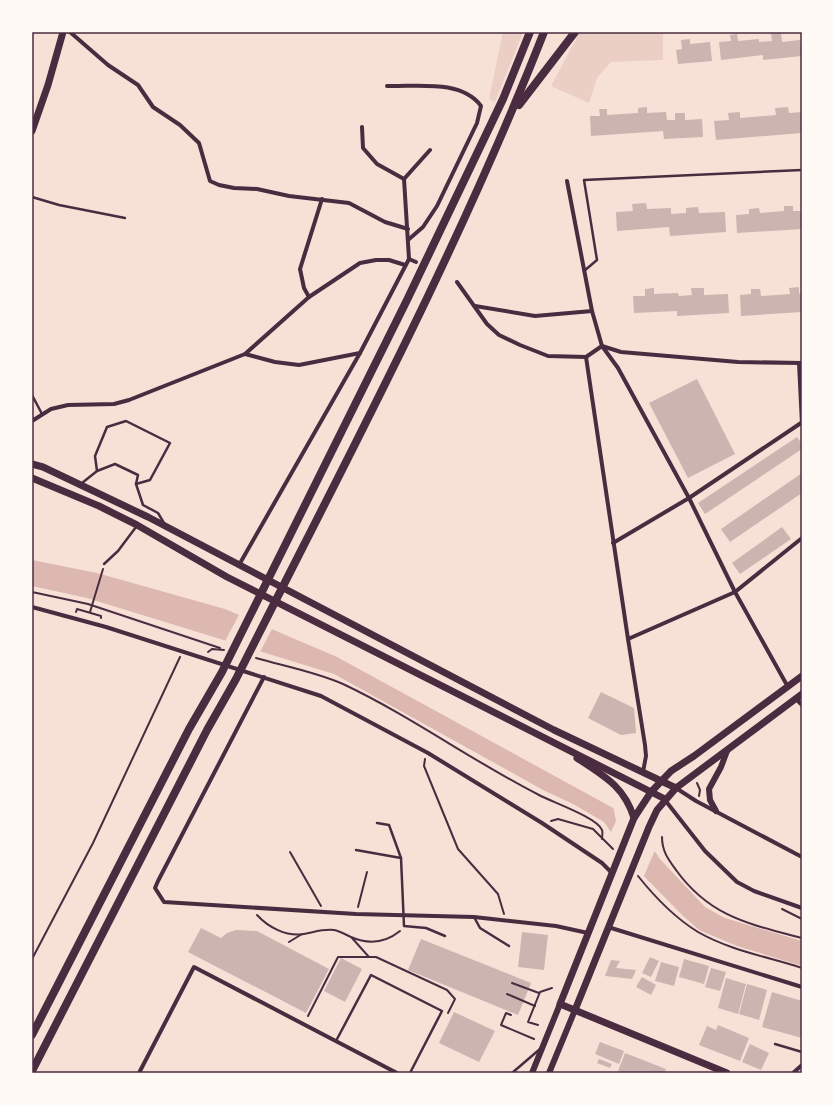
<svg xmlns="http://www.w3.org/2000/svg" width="834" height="1105" viewBox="0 0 834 1105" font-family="Cabin,sans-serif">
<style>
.green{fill:#ebcfc5}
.water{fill:#dcb8b0}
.pier{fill:#f7e1d7}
.building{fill:#ccb4b1}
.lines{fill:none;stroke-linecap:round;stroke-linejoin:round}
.path{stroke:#4a2c40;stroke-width:2}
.service{stroke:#4a2c40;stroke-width:2.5}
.minor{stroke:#4a2c40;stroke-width:4}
.tertiary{stroke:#4a2c40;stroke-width:6}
.secondary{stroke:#4a2c40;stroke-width:7}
.primary{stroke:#4a2c40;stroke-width:7}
.motorway{stroke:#4a2c40;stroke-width:8}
.neatline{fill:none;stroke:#4a2c40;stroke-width:1.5}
</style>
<rect width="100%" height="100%" fill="#f7e1d7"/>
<!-- green -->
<g class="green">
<path d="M503,32H523L495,102L489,99Z"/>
<path d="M580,32H663V60L611,62L597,78L589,103L551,86Z"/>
</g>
<!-- water -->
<path class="water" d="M32,560L97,573L225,609L337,657L615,809L644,835L660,859L705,907L725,918L802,941V966L737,946L699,930L682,915L636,868L604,822L573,804L545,791L334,674L87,598L32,586Z"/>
<!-- pier -->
<g class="pier">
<path d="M240,613L273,627L259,654L224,643Z"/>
<path d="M613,805L645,833L656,848L643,878L635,869L610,834L616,821Z"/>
</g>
<!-- building -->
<g class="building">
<path d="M781,33L782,42L800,40L802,56L763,60V55L721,60L719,42L731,41L730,35L737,34L738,41L759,39V42L772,41L771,34Z"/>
<path d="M690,39V44L710,42L712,61L678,64L676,50L682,49L681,40Z"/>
<path d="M647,107V113L666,112L667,120H675V113H685V120L702,119L703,137L664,139L663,131L591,136L590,116H600L599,109H607V115L638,113V108Z"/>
<path d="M788,107L789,113L802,112V133L716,140L714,121L729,120L728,113L740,112V118L776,115L775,108Z"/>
<path d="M646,203L647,209L671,208V214L686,213V208L698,207L699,213L725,212L726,232L670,236L669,227L617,231L616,212L633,211L632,204Z"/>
<path d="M784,206H793V211H802V229L737,233L736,215L749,214V209L759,208L760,213L784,211Z"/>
<path d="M799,287V294L802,293V312L741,316L740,295L751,294V289H760L761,296L790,294L789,288Z"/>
<path d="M654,288V294L678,293L679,296L692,295L691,288H704V295L728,294L729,313L677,316V311L634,313L633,296H645V289Z"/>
<path d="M697,379L735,454L688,478L649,403Z"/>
<path d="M797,437L802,444V449L705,514L698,503Z"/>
<path d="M802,473V493L730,542L721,529Z"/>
<path d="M782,527L791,539L740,574L732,563Z"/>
<path d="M601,692L634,708L636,733L621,735L588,718Z"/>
<path d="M201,928L221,938L227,933L236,930L257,931L329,969L306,1013L188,952Z"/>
<path d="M522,932L548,935L544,970L518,967Z"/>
<path d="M421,939L531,983L518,1015L408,970Z"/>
<path d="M650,957L659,961L651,977L642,973Z"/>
<path d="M341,958L362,969L345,1002L324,991Z"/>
<path d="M684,959L709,966L704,984L679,977Z"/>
<path d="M611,960L620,961L616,968L636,970L632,979L605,976Z"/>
<path d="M661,962L679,967L674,986L655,981Z"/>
<path d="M711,968L726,972L720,991L705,987Z"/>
<path d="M642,977L656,985L651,995L636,987Z"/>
<path d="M726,978L746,984L738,1014L718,1008Z"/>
<path d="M747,984L767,990L759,1020L739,1014Z"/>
<path d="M772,992L802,1001V1038L762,1027Z"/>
<path d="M454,1012L495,1031L479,1062L439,1043Z"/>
<path d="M718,1025L749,1038L740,1061L699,1045L707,1026L716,1030Z"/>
<path d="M600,1042L624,1051L619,1064L595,1054Z"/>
<path d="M750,1044L769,1053L761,1070L742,1062Z"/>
<path d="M625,1053L666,1069L664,1073H622L618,1071Z"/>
<path d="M599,1059L612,1064L610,1068L597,1063Z"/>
</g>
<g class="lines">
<!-- path -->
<g class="path">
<path d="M32,592L88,604L220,648"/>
<path d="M76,612L77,609L101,616V618"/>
<path d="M90,612L103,569"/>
<path d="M208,652L212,649L224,650"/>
<path d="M256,658C284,666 316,672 343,684C411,716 472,761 539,795C552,802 598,818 602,830C603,832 602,836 602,839"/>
<path d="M425,759L424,766L458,849L498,894L504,914"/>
<path d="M697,783L700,790L699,796"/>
<path d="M551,821L558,819L593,829L613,849"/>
<path d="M662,837C662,851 668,859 676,870C710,917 749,924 802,938"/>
<path d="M290,852L321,906"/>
<path d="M638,876C654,896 675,918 698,932C729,950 768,957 802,968"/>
<path d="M358,907L367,872"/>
<path d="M782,909L802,919"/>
<path d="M257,915C268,927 286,937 304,934C315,932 322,929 334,930C340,931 346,935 351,937C369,945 385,943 400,931"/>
<path d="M352,938L369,957"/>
<path d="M289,942L302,934"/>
<path d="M32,959L93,843L180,657"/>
<path d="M512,983L539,993"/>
<path d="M507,994L535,1006"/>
<path d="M511,1015L506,1013L501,1025L534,1039"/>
<path d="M308,1016L338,957H376L447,990L455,999L448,1013"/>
<path d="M538,1025L528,1022L540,992L552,988"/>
</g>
<!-- service -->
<g class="service">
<path d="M32,197L59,205L125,218"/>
<path d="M584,271L597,260L584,180L802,170"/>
<path d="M32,395L42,414"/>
<path d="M97,471L115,464L138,475L136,484"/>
<path d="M82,483L97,471L95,456L107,427L126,421L170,443L150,480L136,484L143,505L158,513L164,523"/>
<path d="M104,564L118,551L136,527"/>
<path d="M377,823L389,825L401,858L404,926L426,928L445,936"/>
<path d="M356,850L401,858"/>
<path d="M474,917L480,928L509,946"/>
<path d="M336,1041L371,975L442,1011L410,1073"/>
<path d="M775,1044L802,1052"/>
<path d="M512,1073L540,1049"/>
</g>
<!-- minor -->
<g class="minor">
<path d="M70,32L108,65L138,85L153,107L180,125L199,143L210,181L219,185L234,188L257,189L289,196L349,203L385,222L408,229"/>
<path d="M387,86C416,87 461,79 481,106L477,123L437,206L423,227L408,240"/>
<path d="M362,127L363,148L377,164L404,179"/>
<path d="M567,181L592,311L602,346L618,368L689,498L735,592L788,687"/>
<path d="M409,259L416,262"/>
<path d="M457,282L487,324L499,335L520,345L548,356L586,357L602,346L621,352L738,362L802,363"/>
<path d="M309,297L304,288L300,269L322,199"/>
<path d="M475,306L535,316L592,311"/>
<path d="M245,354L275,362L299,365L360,353"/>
<path d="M586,357L628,639L645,745L646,756L643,772"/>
<path d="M799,363L802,424"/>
<path d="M32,421L51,409L68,405L114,404L129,400L245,354L309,297L360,263L376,260H389L405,265"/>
<path d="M613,543L689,498L801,423"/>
<path d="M239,565L360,353L409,259L404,179L430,150"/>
<path d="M32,607L106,627L321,696L428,753L542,823L602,863L612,873"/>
<path d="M628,639L735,592L802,538"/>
<path d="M264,677L158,881L155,888L164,902L356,914L474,917L556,926L588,933"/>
<path d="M796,699L802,705"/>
<path d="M676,788L696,801L802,857"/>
<path d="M665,800L705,851L737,882L754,891L802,908"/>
<path d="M608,927L802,987"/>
<path d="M139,1073L194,967L397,1073"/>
<path d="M793,1073L802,1065"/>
</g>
<!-- tertiary -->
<g class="tertiary">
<path d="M716,811L710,800L709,789L721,767L727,751"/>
<path d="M532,1073L560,1004"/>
<path d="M549,1073L575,1010"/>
</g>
<!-- secondary -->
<g class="secondary">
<path d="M676,788L802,694"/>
<path d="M651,792L671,771L694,756L802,676"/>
</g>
<!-- primary -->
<g class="primary">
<path d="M32,131L48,85L63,32"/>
<path d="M32,464L43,467L148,517L554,730L676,788L657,810L649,827L575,1010"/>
<path d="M32,478L99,506L137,525L227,577L665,799"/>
<path d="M577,758C604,776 624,786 634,818"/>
<path d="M651,792L634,818L560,1004L727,1073"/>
</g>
<!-- motorway -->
<g class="motorway">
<path d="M519,105L575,32"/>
<path d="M32,1035L189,729L222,672L407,300L503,99L530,32"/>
<path d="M32,1071L207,730L236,679C343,466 457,254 544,32"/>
</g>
</g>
<!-- border -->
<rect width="834" height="1105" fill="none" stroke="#fffaf5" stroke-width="66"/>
<rect x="33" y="33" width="768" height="1039" class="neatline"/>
</svg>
